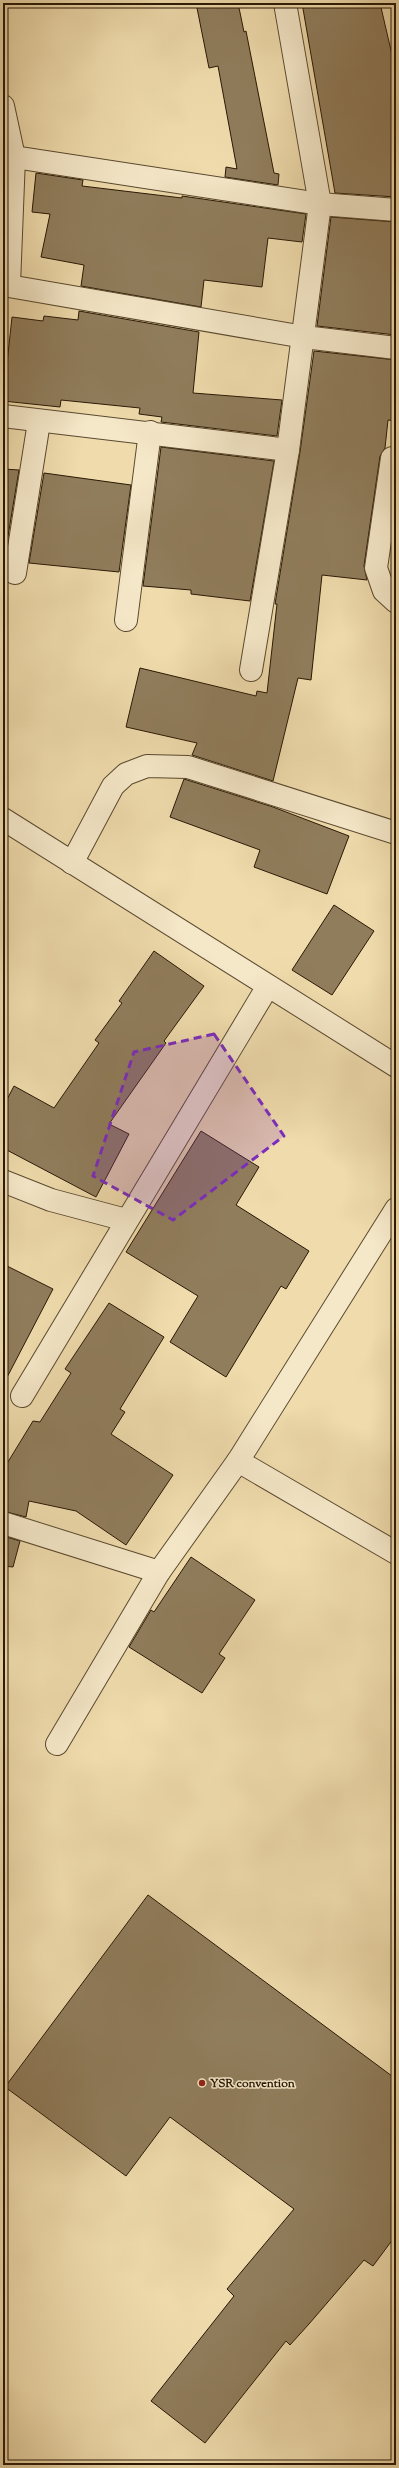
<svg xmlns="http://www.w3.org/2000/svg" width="399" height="2468" viewBox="0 0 399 2468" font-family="'Sorts Mill Goudy',serif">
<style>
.building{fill:#907d5c;stroke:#291805}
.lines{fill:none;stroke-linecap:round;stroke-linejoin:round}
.minor-casing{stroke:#5a492f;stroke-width:24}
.minor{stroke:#f5e8c9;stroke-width:22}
.marked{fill:#7b2cbf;fill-opacity:0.2;stroke:#7b2cbf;stroke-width:3;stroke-dasharray:8 5;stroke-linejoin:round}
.poi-dot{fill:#8f2418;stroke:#f5e8c9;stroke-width:1.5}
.labels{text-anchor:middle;stroke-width:3;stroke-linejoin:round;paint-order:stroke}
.poi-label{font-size:12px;font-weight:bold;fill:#291805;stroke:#f5e8c9;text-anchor:start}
</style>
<rect width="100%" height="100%" fill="#efdbac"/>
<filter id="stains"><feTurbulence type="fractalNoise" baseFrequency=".005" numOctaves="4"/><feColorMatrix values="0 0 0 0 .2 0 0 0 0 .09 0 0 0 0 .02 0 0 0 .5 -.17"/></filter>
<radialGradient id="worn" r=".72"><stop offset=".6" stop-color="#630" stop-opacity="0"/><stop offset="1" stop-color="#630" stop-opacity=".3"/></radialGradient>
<!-- building -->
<g class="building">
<path d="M196,3H238L244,32L246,31L274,173L279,174L278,185L225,177L226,167L237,169L218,66L209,68Z"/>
<path d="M302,3H380L396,72V197L335,193Z"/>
<path d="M36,173L83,180L82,186L182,198V196L306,214L302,242L268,238L262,287L204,280L201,307L81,286L84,265L41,257L50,214L32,212Z"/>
<path d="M331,217L396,222V335L317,326Z"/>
<path d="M79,311L199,332L193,393L282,400L277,436L161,422L162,417L139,414L140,408L61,400L60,407L3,401V372L6,373L12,317L43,321L44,316L78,320Z"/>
<path d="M314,351L396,360V421L388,420L385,448L380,456L364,566L367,580L322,575L311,680L298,678L273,781L192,755L197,743L126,727L140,668L256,696L257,691L267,693L277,604H275L300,452Z"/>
<path d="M161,447L274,461L250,601L191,594V590L143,586Z"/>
<path d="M3,469L19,470L4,560H3Z"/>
<path d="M44,473L131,485L119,572L29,563Z"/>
<path d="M184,779L273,807L349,836L327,894L254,867L260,850L170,817Z"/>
<path d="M334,905L374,931L332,995L292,970Z"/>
<path d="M154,951L204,986L164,1041L166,1043L109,1124L129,1134L96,1197L3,1148V1107L14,1086L54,1108L99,1043L95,1040L122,1003L119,1001Z"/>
<path d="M201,1131L259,1167L236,1205L309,1251L286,1289L281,1286L226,1377L170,1342L198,1296L126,1252Z"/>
<path d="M3,1264L53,1289L3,1385Z"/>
<path d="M109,1303L164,1337L120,1409L125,1412L111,1434L173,1475L126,1545L76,1511L29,1501L26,1517L3,1511V1470L33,1421L40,1422L71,1373L65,1369Z"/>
<path d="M3,1536L20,1541L13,1567L3,1566Z"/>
<path d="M191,1557L255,1600L219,1654L225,1658L202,1693L129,1647L151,1610L154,1612Z"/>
<path d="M148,1895L396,2079V2235L373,2266L364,2260L309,2324L290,2345L286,2341L205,2443L151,2401L234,2296L227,2289L294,2209L170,2117L126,2176L5,2087Z"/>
</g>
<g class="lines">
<defs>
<g id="minor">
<path d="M3,106L14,157L9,285"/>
<path d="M14,157L320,204L396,210"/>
<path d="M3,285L304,337L396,348"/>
<path d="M3,416L288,450"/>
<path d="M396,458H392L376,568L384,591L396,602"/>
<path d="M15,573L39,422"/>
<path d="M126,620L150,432"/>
<path d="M251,670L288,450L320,204L285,3"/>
<path d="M3,819L396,1066"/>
<path d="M72,863L113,786L126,774L147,766L188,767L396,833"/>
<path d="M3,1181L51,1200L126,1220"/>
<path d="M22,1396L268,986"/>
<path d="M238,1461L396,1553"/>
<path d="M3,1523L159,1572"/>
<path d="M57,1744L159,1572L238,1461L396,1209"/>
</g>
</defs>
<!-- minor casing -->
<use href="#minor" class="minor-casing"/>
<!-- minor -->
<use href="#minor" class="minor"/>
</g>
<!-- marked area -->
<path class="marked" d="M214,1034L284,1136L173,1220L93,1176L134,1052Z"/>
<!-- markers -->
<circle class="poi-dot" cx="202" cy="2083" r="4"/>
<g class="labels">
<!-- poi labels -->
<g class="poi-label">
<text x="210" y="2087">YSR convention</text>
</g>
</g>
<!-- margin -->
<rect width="399" height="2468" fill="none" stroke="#efdbac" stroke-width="16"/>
<rect x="4" y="4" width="391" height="2460" fill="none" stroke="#291805" stroke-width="2"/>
<rect x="8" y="8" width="383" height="2452" fill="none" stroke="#291805"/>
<rect width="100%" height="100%" filter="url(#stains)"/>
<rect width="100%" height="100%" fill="url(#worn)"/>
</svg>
